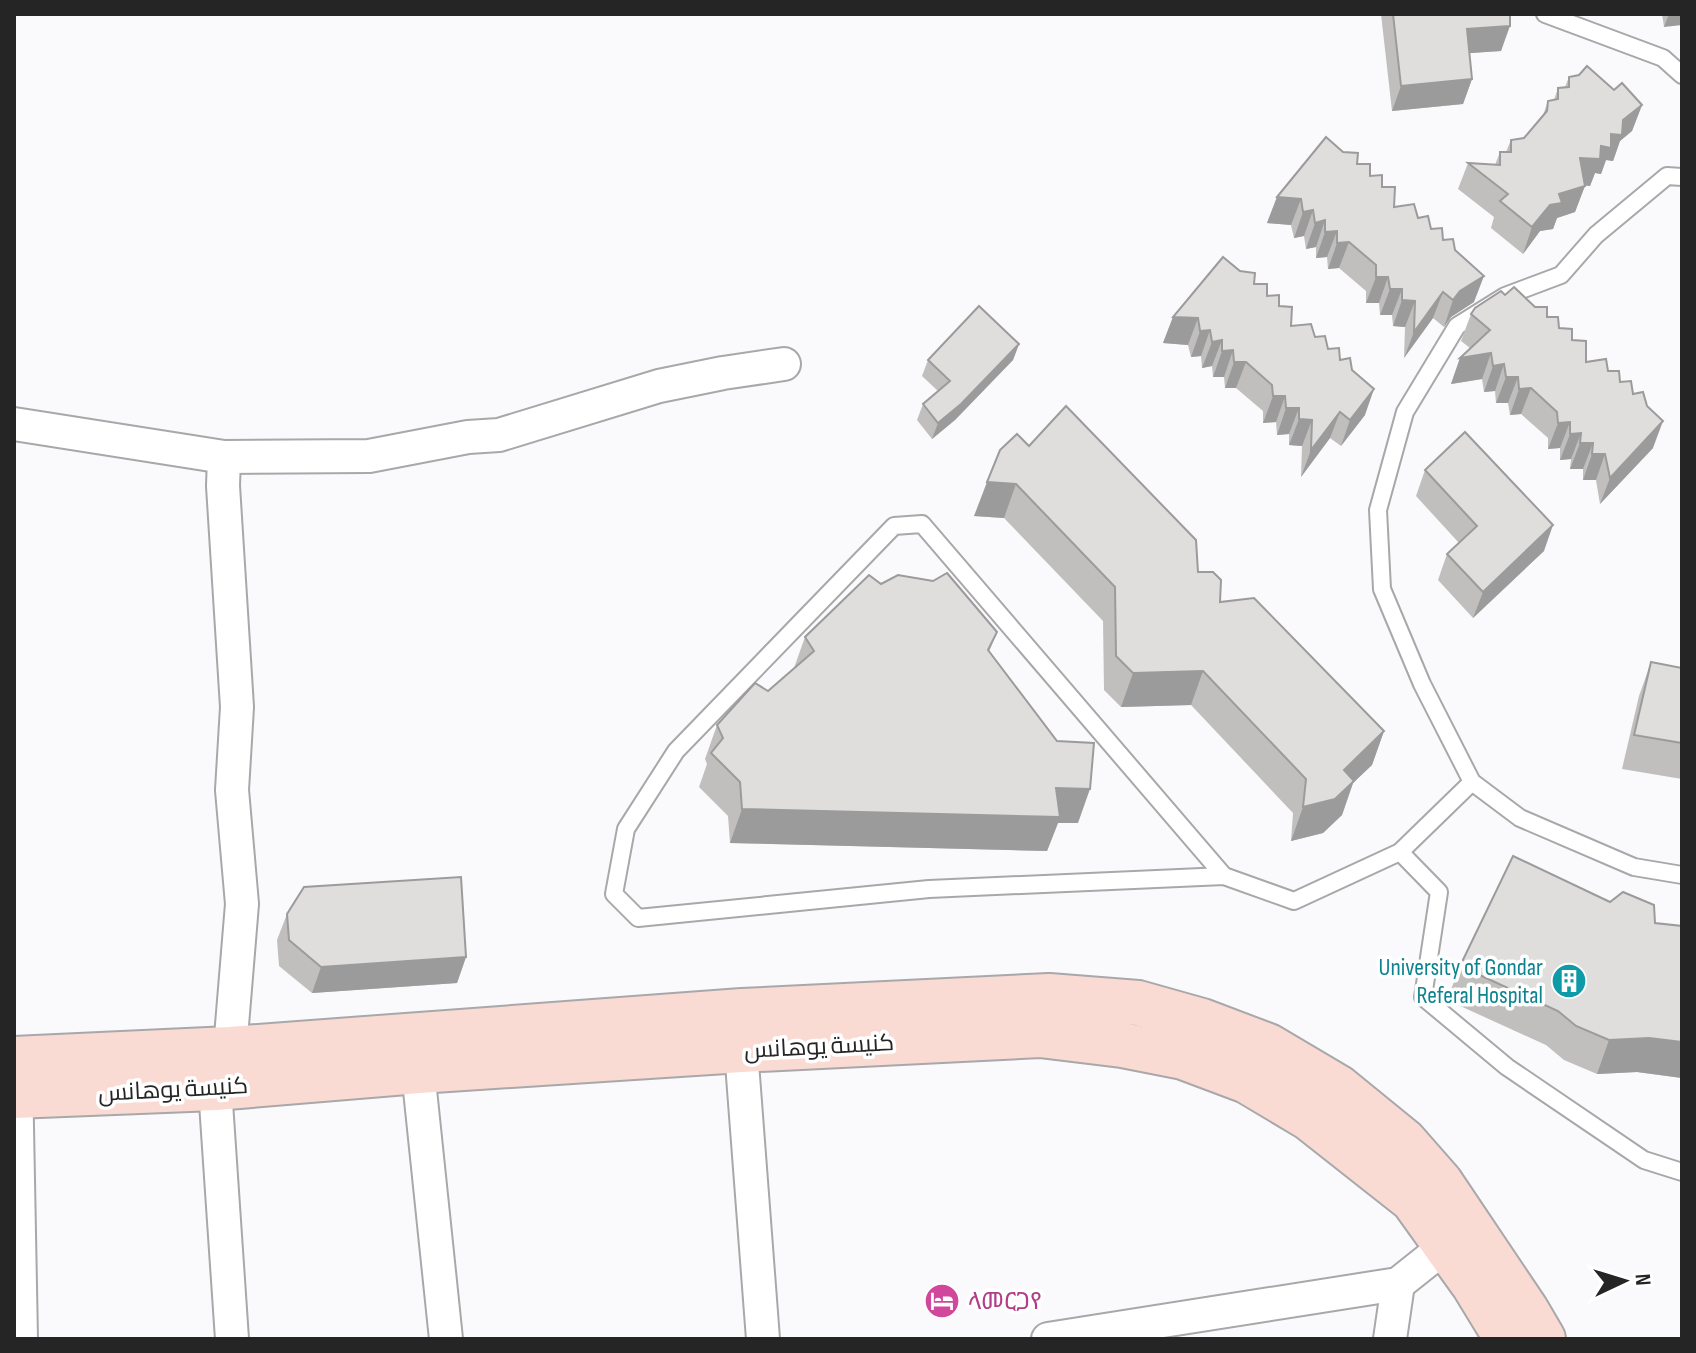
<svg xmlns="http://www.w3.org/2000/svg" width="1696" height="1353" viewBox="0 0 1696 1353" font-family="'Sofia Sans Condensed',Cairo,'Noto Sans Ethiopic',sans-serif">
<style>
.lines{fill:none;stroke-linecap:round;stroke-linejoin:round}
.lane-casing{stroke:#a8a8aa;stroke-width:20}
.street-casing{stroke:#a8a8aa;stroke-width:36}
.secondary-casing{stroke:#a8a8aa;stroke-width:48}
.lane{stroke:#fff;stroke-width:16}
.street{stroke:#fff;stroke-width:32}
.secondary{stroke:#fadbd3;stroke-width:44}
.wall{fill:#c0bfbe}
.shaded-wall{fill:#9c9b9b}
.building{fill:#dfdedd;stroke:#9c9b9b;stroke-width:2}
.labels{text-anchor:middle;stroke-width:7;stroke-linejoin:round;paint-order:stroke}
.culture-label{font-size:24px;fill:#0d838f;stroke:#fff;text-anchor:end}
.street-label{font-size:24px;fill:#252525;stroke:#fff}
.hotel-label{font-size:24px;fill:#b23c85;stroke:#fff;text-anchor:start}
</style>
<rect width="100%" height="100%" fill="#fafafc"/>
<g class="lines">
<defs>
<g id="lane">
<path d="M1545,14L1663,58L1682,75"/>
<path d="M1682,177L1667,176L1596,235L1561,275L1505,296L1457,326L1405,412L1378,510L1382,589L1422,684L1472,782L1520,818L1634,867L1682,875"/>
<path d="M1400,852L1439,892L1423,997L1507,1067L1644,1160L1682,1172"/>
<path d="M1224,876L929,889L638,918L614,894L626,829L676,751L894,526L922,524L1224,876L1294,901L1400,852L1472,782"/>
</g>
<g id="street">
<path d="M14,424L224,457L369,456L468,437L499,435L659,386L723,373L784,364"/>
<path d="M224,457L223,486L237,707L232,790L242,904L230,1049L215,1088L232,1339"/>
<path d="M742,1031L741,1050L763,1339"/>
<path d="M418,1071L446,1339"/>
<path d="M16,1074L21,1339"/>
<path d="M1048,1339L1398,1284L1462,1233"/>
<path d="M1390,1339L1398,1284"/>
</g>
<g id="secondary">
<path d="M14,1059L230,1049L742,1011L1049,996L1138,1003L1202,1021L1268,1046L1339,1088L1404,1141L1440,1182L1526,1310L1543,1339"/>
<path d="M14,1096L215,1088L418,1071L741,1050L1040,1035L1122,1045L1183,1057L1247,1081L1309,1118L1413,1200L1474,1285L1507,1339"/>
</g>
</defs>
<!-- lane casing -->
<use href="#lane" class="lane-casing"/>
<!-- street casing -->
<use href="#street" class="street-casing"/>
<!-- secondary casing -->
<use href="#secondary" class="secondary-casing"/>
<!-- lane -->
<use href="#lane" class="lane"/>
<!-- street -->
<use href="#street" class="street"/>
<!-- secondary -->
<use href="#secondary" class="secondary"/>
</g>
<!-- wall -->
<g class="wall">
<path d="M1381,14H1510L1501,51L1469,53L1472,79L1463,104L1392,111Z"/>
<path d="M1662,14H1682L1664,27Z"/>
<path d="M1569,77L1614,90L1642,105L1632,131L1620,141L1613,161L1606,160L1601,174L1595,173L1590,186L1585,185L1575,212L1557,218L1553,229L1540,231L1523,254L1491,228L1494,217L1458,189L1468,163L1495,165L1500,152H1506L1511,140L1524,138L1542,118L1548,101L1554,100L1558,88L1565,87Z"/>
<path d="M1357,164L1382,187L1394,207L1418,218L1455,250L1474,302L1451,317L1444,327L1433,318L1404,358L1405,327L1393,326L1392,315H1380L1379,303H1366V291L1339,268L1328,269L1327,257L1316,258V247L1306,249L1304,236L1294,238L1291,225L1267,223L1277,197Z"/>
<path d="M1254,284L1279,306L1291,326L1315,337L1352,370L1365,415L1341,446L1330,438L1301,477L1302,446L1289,445V434L1277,435L1276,422L1263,423V411L1236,388H1225L1224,377H1213L1212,366L1202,368L1201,356L1191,357L1188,345L1163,343L1173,317Z"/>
<path d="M1505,295L1547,317L1572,340L1586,362L1608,371L1633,394L1653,448L1600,504L1596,480H1583V469H1570L1571,459L1560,460V448L1548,449V438L1521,414L1510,415L1508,403H1496L1495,391L1484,392L1482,379L1451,384L1460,358L1470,348L1461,341L1471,314Z"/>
<path d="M1019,344L1013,360L955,420L932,439L917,420L923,404L938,391L922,376L928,360Z"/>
<path d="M1029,446L1198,572L1220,602L1384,731L1372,765L1353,783L1342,815L1323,833L1291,841L1293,813L1191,705L1121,707L1104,690L1103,621L1004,518L974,516Z"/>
<path d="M1425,470L1544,551L1473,618L1438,580L1447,554L1459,543L1416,496Z"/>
<path d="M881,584L997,632L989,652L1078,823H1058L1047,851L730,843L728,816L699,787L707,764L705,759L717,725L768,691L794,668L805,637Z"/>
<path d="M1651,662L1682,668V779L1622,769L1639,696Z"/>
<path d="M1610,902L1655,923L1682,926V1085H1681L1682,1078L1637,1072L1597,1074L1564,1060L1546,1045L1447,1000L1460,966Z"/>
<path d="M287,914L466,957L457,983L312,993L279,966L277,940Z"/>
</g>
<!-- shaded-wall -->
<g class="shaded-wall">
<path d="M1669,14H1682V25L1664,27Z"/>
<path d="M1510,26L1501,51L1457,54L1467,29Z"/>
<path d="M1472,79L1463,104L1392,111L1401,86Z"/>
<path d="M1642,105L1632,131L1620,141L1613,161L1606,160L1601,174L1595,173L1590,186L1570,184L1580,158L1601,146L1623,120Z"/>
<path d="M1585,186L1575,212L1557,218L1553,229L1540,231L1523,254L1532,227L1559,194Z"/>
<path d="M1277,197L1301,199L1291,225L1267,223Z"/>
<path d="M1313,210L1304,236L1294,238L1303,212Z"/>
<path d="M1325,220L1316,247L1306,249L1315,223Z"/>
<path d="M1337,231L1327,257L1316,258L1325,232Z"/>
<path d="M1349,242L1339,268L1328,269L1337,243Z"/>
<path d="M1484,276L1474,302L1451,317L1444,327L1453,300L1460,291Z"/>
<path d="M1376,277H1388L1379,303H1366Z"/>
<path d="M1390,289H1402L1392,315H1380Z"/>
<path d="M1443,292L1433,318L1404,358L1414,332Z"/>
<path d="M1402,300L1415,301L1405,327L1393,326Z"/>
<path d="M1173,317L1198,318L1188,345L1163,343Z"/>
<path d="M1210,330L1201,356L1191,357L1200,331Z"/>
<path d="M1222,340L1212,366L1202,368L1212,342Z"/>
<path d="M1019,344L1013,360L955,420L932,439L938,423Z"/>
<path d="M1233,350L1224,377H1213L1222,351Z"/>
<path d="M1491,353L1482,379L1451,384L1460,358Z"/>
<path d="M1234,362H1246L1236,388H1225Z"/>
<path d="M1504,364L1495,391L1484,392L1493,366Z"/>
<path d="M1506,377H1518L1508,403H1496Z"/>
<path d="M1531,388L1521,414L1510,415L1519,389Z"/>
<path d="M1374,389L1365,415L1341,446L1350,420Z"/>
<path d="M1273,396H1285L1276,422L1263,423Z"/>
<path d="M1286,408H1299L1289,434L1277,435Z"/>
<path d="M1340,412L1330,438L1301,477L1311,450Z"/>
<path d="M1299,419L1312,420L1302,446L1289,445Z"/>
<path d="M1663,421L1653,448L1600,504L1610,478Z"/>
<path d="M1570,422L1560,448L1548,449L1558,423Z"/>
<path d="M1581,433L1571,459L1560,460L1570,434Z"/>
<path d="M1580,443H1593L1583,469H1570Z"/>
<path d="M1592,454H1605L1596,480H1583Z"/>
<path d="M987,482L1016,484L1004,518L974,516Z"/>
<path d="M1553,525L1544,551L1473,618L1483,592Z"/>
<path d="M1203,671L1191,705L1121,707L1133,673Z"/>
<path d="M1384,731L1372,765L1353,783L1342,815L1323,833L1291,841L1303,807L1344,770Z"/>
<path d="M1056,788L1090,789L1078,823H1058L1047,851L730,843L742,809Z"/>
<path d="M466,957L457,983L312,993L321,967Z"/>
<path d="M1649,1038L1682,1042V1078L1637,1072L1597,1074L1609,1040Z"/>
</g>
<!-- building -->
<g class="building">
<path d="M1393,14H1510V26L1467,29L1472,79L1401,86Z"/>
<path d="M1587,66L1614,90L1622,83L1642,105L1623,120L1622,135L1611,134V148L1601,146L1600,159L1580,158L1585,186L1559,194L1562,203L1550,205L1532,227L1500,201L1508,194L1468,163L1500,165V152H1511V140L1524,138L1547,111L1548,101L1558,99V88L1569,87V77L1579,75Z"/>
<path d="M1326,137L1343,152L1358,153L1357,164H1370V176L1382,175V187H1395L1394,207L1414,204L1418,218L1428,216L1431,229L1442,228L1443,240L1453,239L1455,250L1484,276L1460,291L1453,300L1443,292L1414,332L1415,301L1402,300V289H1390L1388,277H1376V265L1349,242L1337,243V231L1325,232V220L1315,223L1313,210L1303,212L1301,199L1277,197Z"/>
<path d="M1223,257L1240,271L1255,273L1254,284H1267V296L1279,295V306L1292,307L1291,326L1311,324L1315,337L1325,336L1328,349L1339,348L1340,360L1350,358L1352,370L1374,389L1350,420L1340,412L1311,450L1312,420L1299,419V408H1286L1285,396H1273L1272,385L1246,362H1234L1233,350L1222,351V340L1212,342L1210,330L1200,331L1198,318L1173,317Z"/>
<path d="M1514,287L1535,307H1547V317H1558L1559,328L1572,329V340L1586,341V362L1606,359L1608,371H1619L1620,382L1631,381L1633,394L1643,392L1647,406L1663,421L1610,478L1605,454H1592L1593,443H1580L1581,433L1570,434V422L1558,423L1557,412L1531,388L1519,389L1518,377H1506L1504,364L1493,366L1491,353L1460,358L1490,330L1471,314L1475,308L1501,291L1505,295Z"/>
<path d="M979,306L1019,344L961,404L938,423L923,404L950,381L928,360Z"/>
<path d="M1066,406L1196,540L1198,572H1213L1221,580L1220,602L1254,598L1384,731L1344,770L1354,781L1335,799L1303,807L1306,779L1203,671L1133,673L1116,656L1115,587L1016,484L987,482L1000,450L1017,434L1029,446Z"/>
<path d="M1465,432L1553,525L1483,592L1447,554L1477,526L1425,470Z"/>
<path d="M947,573L997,632L988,650L1057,741L1094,743L1090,789L1056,788L1060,817L742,809L740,782L711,753L723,738L717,725L755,683L768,691L814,651L805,637L869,575L881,584L898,575L933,581Z"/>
<path d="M1651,662L1682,668V743L1634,735Z"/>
<path d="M1513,856L1610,902L1623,892L1654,905L1655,923L1682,926V1042L1649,1038L1609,1040L1576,1026L1558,1011L1460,966Z"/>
<path d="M461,877L466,957L321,967L289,940L287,914L304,887Z"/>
</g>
<!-- icons -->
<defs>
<symbol id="building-disc" viewBox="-11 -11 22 22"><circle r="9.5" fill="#0f9aa8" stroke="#fff"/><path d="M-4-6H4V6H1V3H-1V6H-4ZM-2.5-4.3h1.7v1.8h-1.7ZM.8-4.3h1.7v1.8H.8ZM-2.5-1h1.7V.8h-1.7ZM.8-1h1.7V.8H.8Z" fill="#fff"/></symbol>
<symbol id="hotel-disc" viewBox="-11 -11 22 22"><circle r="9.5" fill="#d1479c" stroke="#fff"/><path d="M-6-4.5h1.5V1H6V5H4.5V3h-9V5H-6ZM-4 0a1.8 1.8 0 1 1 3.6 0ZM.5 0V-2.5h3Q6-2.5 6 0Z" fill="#fff"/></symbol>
</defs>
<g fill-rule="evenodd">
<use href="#building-disc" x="1549" y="961" width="40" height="40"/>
<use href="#hotel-disc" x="922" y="1281" width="40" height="40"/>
</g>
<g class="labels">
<!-- culture labels -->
<g class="culture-label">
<text x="1543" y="975">University of Gondar<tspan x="1543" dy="28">Referal Hospital</tspan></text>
</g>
<!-- street labels -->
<g class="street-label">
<text transform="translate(819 1046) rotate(-3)" y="8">كنيسة يوهانس</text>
<text transform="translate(173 1089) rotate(-3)" y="8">كنيسة يوهانس</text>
</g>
<!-- hotel labels -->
<g class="hotel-label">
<text x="968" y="1309">ላመርጋየ</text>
</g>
</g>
<!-- border -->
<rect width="1696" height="1353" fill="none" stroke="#252525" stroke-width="32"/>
<!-- north arrow -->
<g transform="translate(1624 1281) rotate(86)" stroke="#ffffff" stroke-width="6" paint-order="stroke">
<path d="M0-6L14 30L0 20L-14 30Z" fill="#252525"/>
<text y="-12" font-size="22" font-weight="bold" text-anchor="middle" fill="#252525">N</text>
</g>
</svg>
